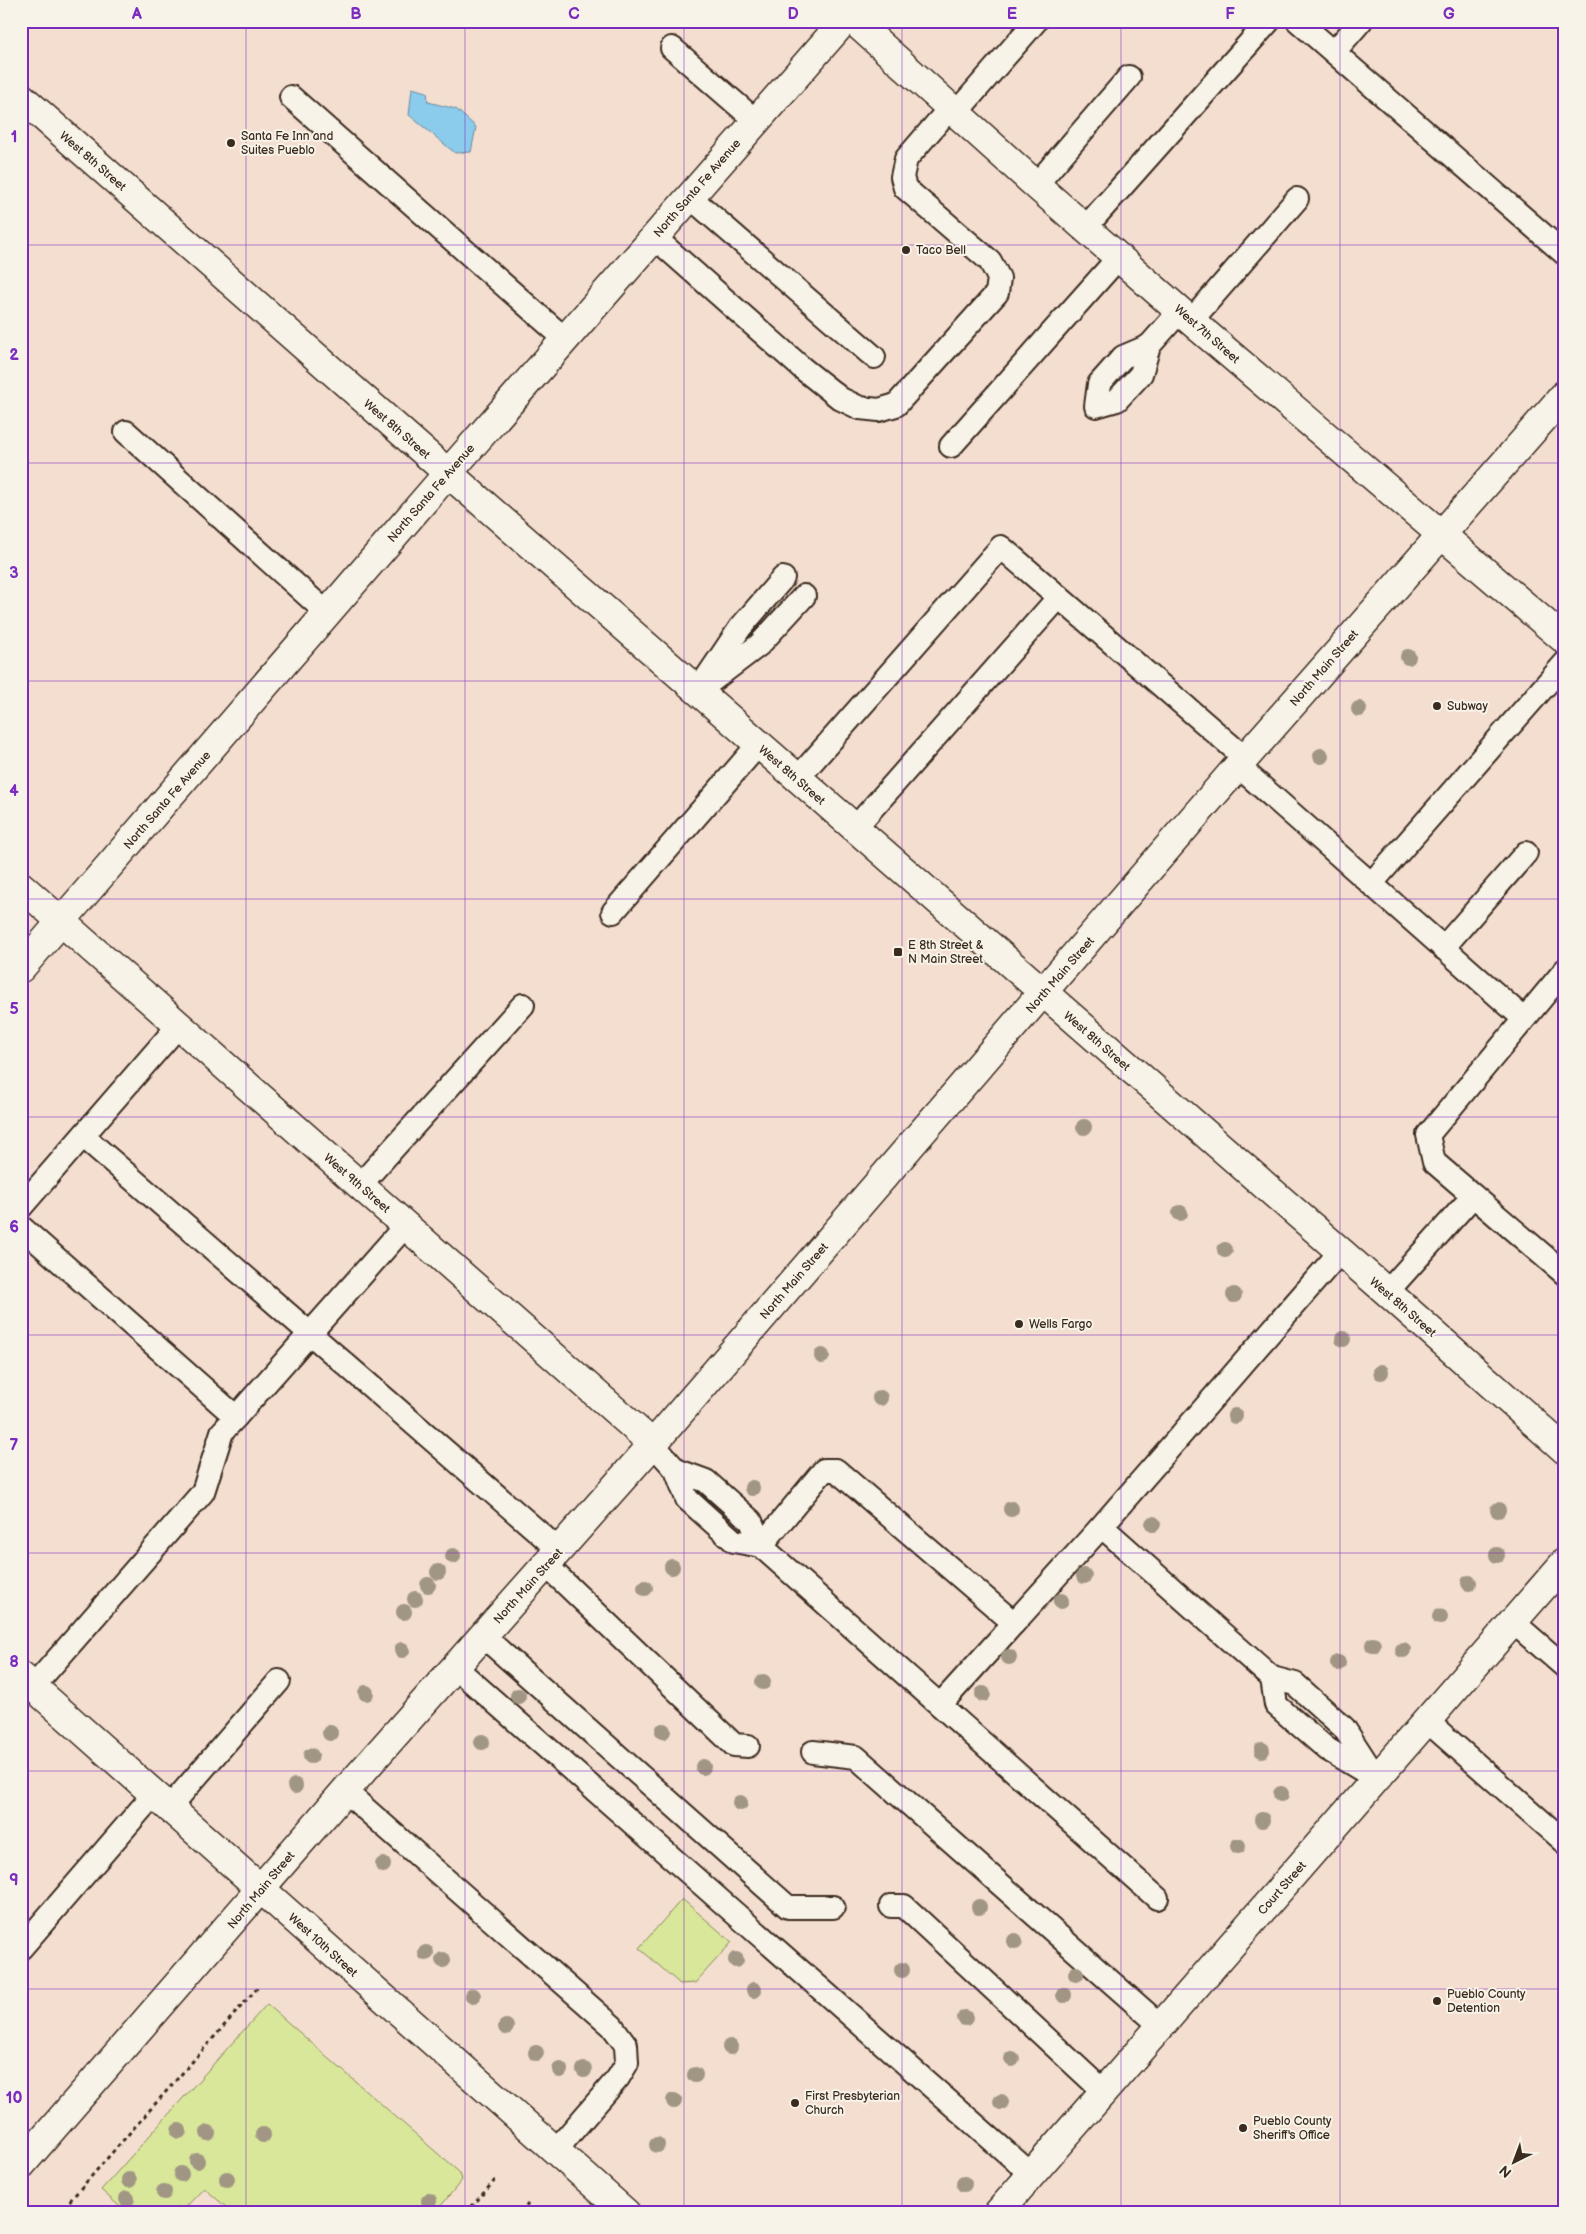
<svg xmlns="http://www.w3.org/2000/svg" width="1586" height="2234" viewBox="0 0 1586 2234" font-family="'Balsamiq Sans',sans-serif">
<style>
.built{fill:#f3ded0}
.green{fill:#d8e79a;stroke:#8a885c}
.water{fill:#8bcbec;stroke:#6b8b9a}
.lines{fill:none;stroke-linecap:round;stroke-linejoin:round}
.lane-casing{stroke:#3b2a1e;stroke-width:26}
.street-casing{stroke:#3b2a1e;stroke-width:31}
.secondary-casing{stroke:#3b2a1e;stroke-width:31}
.path{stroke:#3b2a1e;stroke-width:3;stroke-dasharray:4 4;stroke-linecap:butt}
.lane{stroke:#f7f3e8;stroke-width:22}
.street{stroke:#f7f3e8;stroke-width:28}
.secondary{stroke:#f7f3e8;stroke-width:28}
.tree{fill:#a19683}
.grid{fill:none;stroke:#7b2cbf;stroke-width:1;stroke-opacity:0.55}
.poi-dot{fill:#3b2a1e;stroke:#f7f3e8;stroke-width:2}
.labels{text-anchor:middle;stroke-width:4;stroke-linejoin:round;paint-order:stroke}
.poi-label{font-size:12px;fill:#3b2a1e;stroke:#f7f3e8;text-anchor:start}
.street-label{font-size:12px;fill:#3b2a1e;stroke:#f7f3e8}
.neatline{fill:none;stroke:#7b2cbf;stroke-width:2}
.grid-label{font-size:16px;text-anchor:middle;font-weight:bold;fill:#7b2cbf}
</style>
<rect width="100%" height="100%" fill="#f7ebdf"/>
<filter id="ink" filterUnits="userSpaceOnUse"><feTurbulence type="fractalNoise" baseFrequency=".02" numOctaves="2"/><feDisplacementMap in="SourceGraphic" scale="10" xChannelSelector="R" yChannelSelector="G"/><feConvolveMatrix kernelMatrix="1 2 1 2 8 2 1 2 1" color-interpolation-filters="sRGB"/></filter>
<g filter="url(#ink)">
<!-- built -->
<rect class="built" x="21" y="21" width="1544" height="2192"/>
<!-- green -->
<g class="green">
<path d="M682,1899L732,1942L695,1983L680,1984L639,1948Z"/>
<path d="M267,2004L460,2173L462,2180L435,2213H233L204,2188L183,2210L178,2206L172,2213H127L101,2190Z"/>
</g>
<!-- water -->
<path class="water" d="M412,88L427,92L428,102L456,109L476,127L471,152L455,153L409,115Z"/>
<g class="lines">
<defs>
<g id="lane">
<path d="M1298,21L1565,254"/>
<path d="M672,48L756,121"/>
<path d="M1334,52L1361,21"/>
<path d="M291,97L565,339"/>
<path d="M956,113L1036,21"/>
<path d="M1036,185L1129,77"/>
<path d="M690,197L874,357"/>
<path d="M1085,228L1269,21"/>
<path d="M654,237L802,368L841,399L860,408L879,410L896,405L997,293L999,278L990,261L905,188L902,177L906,159L950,108"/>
<path d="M1191,321L1297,199"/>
<path d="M1149,346L1141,374L1117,400L1096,406L1099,384L1123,357Z"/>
<path d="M1149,346L1180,311"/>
<path d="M126,432L327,613"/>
<path d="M951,446L1119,257"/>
<path d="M783,578L740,628L697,692L759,645L804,596"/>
<path d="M1238,766L1523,1018"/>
<path d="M797,779L1001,547L1245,758"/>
<path d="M854,829L1059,597"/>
<path d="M1371,884L1565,663"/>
<path d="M613,912L758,745"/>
<path d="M1443,948L1526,853"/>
<path d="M1565,970L1428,1135L1434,1162L1565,1274"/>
<path d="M83,1136L559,1550"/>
<path d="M360,1185L523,1005"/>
<path d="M21,1207L179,1025"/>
<path d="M21,1227L236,1417L406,1225"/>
<path d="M1387,1292L1473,1196"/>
<path d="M653,1444L676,1470L687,1499L734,1541L761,1546L751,1521L706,1481L676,1470"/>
<path d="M1100,1528L1340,1252"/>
<path d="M546,1565L734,1745L748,1746"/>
<path d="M1513,1622L1565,1667"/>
<path d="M483,1636L788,1907H833"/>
<path d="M455,1667L1031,2174"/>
<path d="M1272,1678L1295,1684L1344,1728L1377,1779L1327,1749L1276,1705Z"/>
<path d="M33,1687L203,1492L222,1432L236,1417"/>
<path d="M940,1705L1014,1623"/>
<path d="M1427,1721L1565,1842"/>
<path d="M813,1752L856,1757L1161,2026"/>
<path d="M345,1791L612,2026L626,2045L627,2063L618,2078L556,2150"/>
<path d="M169,1808L279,1681"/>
<path d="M1157,1898L761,1546L824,1470H836L1014,1623L1100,1528L1108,1532L1272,1678"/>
<path d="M891,1906H904L1104,2092"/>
<path d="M21,1948L154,1794"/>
</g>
<g id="street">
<path d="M854,21L1036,185L1191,321L1565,640"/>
<path d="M21,886L653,1444"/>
<path d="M21,1676L626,2213"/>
</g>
<g id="secondary">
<path d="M21,97L448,473L1387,1292L1565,1450"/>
<path d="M21,968L448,473L844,21"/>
<path d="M21,2165L345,1791L653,1444L1238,766L1565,394"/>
<path d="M998,2213L1565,1562"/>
</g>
</defs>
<!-- lane casing -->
<use href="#lane" class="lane-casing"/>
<!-- street casing -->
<use href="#street" class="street-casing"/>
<!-- secondary casing -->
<use href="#secondary" class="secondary-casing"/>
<!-- path -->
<g class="path">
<path d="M64,2207L70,2213"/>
<path d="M59,2213L259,1986"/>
<path d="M466,2213L497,2178"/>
<path d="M521,2213L528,2204"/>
</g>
<!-- lane -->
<use href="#lane" class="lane"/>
<!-- street -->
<use href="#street" class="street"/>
<!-- secondary -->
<use href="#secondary" class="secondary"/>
</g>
<!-- trees -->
<g class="tree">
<circle cx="1408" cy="657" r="8"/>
<circle cx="1359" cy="709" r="8"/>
<circle cx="1321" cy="756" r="8"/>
<circle cx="1084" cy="1127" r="8"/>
<circle cx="1180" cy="1213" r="8"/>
<circle cx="1225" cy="1250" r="8"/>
<circle cx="1234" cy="1295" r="8"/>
<circle cx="1343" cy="1339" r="8"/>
<circle cx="822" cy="1356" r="8"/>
<circle cx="1381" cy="1372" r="8"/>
<circle cx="880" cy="1398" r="8"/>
<circle cx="1235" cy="1416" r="8"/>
<circle cx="752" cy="1488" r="8"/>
<circle cx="1011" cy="1509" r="8"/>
<circle cx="1498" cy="1510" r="8"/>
<circle cx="1153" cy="1524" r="8"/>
<circle cx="1497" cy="1555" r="8"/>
<circle cx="453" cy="1556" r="8"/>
<circle cx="672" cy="1567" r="8"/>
<circle cx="438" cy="1572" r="8"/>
<circle cx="1084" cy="1576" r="8"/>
<circle cx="1469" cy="1583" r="8"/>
<circle cx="428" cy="1585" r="8"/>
<circle cx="645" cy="1588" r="8"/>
<circle cx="415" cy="1599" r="8"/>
<circle cx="1061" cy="1601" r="8"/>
<circle cx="404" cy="1612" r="8"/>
<circle cx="1440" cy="1617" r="8"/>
<circle cx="1373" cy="1645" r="8"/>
<circle cx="402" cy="1650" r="8"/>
<circle cx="1403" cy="1650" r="8"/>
<circle cx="1009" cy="1657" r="8"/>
<circle cx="1338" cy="1663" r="8"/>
<circle cx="763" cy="1682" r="8"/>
<circle cx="366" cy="1693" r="8"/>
<circle cx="983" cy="1694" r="8"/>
<circle cx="518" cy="1696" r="8"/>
<circle cx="663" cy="1731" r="8"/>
<circle cx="330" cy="1733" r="8"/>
<circle cx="482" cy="1742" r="8"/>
<circle cx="1262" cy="1750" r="8"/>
<circle cx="311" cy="1756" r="8"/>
<circle cx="703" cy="1767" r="8"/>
<circle cx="295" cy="1786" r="8"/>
<circle cx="1281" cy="1794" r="8"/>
<circle cx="740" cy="1803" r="8"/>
<circle cx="1262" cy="1820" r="8"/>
<circle cx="1238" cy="1846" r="8"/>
<circle cx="383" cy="1865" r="8"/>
<circle cx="979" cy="1907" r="8"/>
<circle cx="1015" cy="1941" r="8"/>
<circle cx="426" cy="1953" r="8"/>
<circle cx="443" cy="1960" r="8"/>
<circle cx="736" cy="1960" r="8"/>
<circle cx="902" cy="1970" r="8"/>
<circle cx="1076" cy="1974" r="8"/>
<circle cx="754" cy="1990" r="8"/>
<circle cx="1064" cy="1995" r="8"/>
<circle cx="473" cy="1996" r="8"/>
<circle cx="965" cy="2018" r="8"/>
<circle cx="506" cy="2027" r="8"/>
<circle cx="730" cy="2047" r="8"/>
<circle cx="536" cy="2053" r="8"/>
<circle cx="1012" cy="2059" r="8"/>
<circle cx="560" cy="2070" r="8"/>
<circle cx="584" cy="2070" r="8"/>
<circle cx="695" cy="2075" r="8"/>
<circle cx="674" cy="2101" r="8"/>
<circle cx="1001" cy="2102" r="8"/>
<circle cx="179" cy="2131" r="8"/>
<circle cx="208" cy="2133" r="8"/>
<circle cx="263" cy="2135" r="8"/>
<circle cx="657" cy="2145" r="8"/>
<circle cx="197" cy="2161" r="8"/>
<circle cx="181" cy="2174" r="8"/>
<circle cx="227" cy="2179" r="8"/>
<circle cx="129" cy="2180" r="8"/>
<circle cx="964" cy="2184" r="8"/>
<circle cx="164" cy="2192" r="8"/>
<circle cx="127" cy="2199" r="8"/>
<circle cx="429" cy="2201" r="8"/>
</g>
</g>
<!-- grid -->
<path class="grid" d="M246,21V2213M465,21V2213M684,21V2213M902,21V2213M1121,21V2213M1340,21V2213M21,245H1565M21,463H1565M21,681H1565M21,899H1565M21,1117H1565M21,1335H1565M21,1553H1565M21,1771H1565M21,1989H1565"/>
<!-- markers -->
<g class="poi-dot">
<circle cx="231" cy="143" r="5"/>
<circle cx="906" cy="250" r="5"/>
<circle cx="1437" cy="706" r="5"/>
<rect x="893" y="947" width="10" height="10" rx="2.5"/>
<circle cx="1019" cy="1324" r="5"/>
<circle cx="1437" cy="2001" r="5"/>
<circle cx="795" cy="2103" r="5"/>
<circle cx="1243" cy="2128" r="5"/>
</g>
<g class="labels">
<!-- poi labels -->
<g class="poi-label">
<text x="241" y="140">Santa Fe Inn and<tspan x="241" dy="14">Suites Pueblo</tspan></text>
<text x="916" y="254">Taco Bell</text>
<text x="1447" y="710">Subway</text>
<text x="908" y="949">E 8th Street &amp;<tspan x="908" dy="14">N Main Street</tspan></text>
<text x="1029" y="1328">Wells Fargo</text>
<text x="1447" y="1998">Pueblo County<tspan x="1447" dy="14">Detention</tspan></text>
<text x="805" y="2100">First Presbyterian<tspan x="805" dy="14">Church</tspan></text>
<text x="1253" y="2125">Pueblo County<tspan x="1253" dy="14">Sheriff's Office</tspan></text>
</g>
<!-- street labels -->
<g class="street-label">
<text transform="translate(93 161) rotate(41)" y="4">West 8th Street</text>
<text transform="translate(697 188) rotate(-49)" y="4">North Santa Fe Avenue</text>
<text transform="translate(1207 334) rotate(41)" y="4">West 7th Street</text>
<text transform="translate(397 429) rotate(41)" y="4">West 8th Street</text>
<text transform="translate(431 493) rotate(-49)" y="4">North Santa Fe Avenue</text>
<text transform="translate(1324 668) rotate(-49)" y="4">North Main Street</text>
<text transform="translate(792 775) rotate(41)" y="4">West 8th Street</text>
<text transform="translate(167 800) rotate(-49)" y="4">North Santa Fe Avenue</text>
<text transform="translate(1060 975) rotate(-49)" y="4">North Main Street</text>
<text transform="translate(1097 1041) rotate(41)" y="4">West 8th Street</text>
<text transform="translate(357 1183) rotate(41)" y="4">West 9th Street</text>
<text transform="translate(794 1281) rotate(-49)" y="4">North Main Street</text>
<text transform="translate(1403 1307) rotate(41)" y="4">West 8th Street</text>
<text transform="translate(528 1586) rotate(-48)" y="4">North Main Street</text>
<text transform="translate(1282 1888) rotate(-49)" y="4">Court Street</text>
<text transform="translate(261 1890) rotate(-50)" y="4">North Main Street</text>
<text transform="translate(323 1945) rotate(42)" y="4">West 10th Street</text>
</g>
</g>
<!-- margin -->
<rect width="1586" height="2234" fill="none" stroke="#f7f3e8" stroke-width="55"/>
<!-- north arrow -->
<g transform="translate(1514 2162) rotate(222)" stroke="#f7f3e8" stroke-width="4" paint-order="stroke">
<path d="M0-4L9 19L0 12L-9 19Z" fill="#3b2a1e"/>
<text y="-8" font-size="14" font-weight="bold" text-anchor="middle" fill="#3b2a1e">N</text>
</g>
<rect x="28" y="28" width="1530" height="2178" class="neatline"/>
<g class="grid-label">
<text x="137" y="19">A</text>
<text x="356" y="19">B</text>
<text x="574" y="19">C</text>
<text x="793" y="19">D</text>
<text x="1012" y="19">E</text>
<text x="1230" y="19">F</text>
<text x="1449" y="19">G</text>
<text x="14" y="142">1</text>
<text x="14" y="360">2</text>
<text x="14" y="578">3</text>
<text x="14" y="796">4</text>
<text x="14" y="1014">5</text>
<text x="14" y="1232">6</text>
<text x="14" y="1450">7</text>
<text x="14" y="1667">8</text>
<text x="14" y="1885">9</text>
<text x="14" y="2103">10</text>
</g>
</svg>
